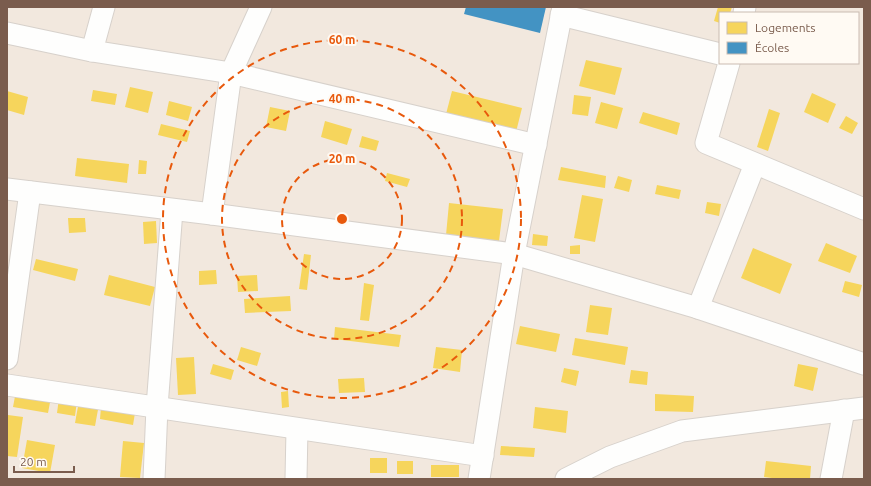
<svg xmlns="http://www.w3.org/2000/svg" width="871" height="486" viewBox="0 0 871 486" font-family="Ubuntu,sans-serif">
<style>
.residential{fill:#f2e8de;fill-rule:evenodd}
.homes{fill:#f6d55c}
.schools{fill:#4393c3}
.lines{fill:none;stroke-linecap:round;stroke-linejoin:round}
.minor-casing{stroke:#d7d1cb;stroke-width:23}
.minor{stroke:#fefefd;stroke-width:21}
.ring{fill:none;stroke:#e8590c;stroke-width:2;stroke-dasharray:7 5}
.centre{fill:#e8590c;stroke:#fffaf3;stroke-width:2}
.ring-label{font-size:12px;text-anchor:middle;font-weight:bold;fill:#e8590c;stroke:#fffaf3;stroke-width:4;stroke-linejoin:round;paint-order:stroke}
</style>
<rect width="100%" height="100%" fill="#f9f5f0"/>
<!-- residential -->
<path class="residential" d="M7,7H864V479H7ZM720,13H858V63H720Z"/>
<!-- homes -->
<g class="homes">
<path d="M718,7H732L730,13H720V23L714,21Z"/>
<path d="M586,60L622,68L615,95L579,86Z"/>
<path d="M130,87L153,92L148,113L125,107Z"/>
<path d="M93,90L117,94L115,105L91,101Z"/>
<path d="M7,91L28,97L24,115L7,110Z"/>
<path d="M452,91L522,108L516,132L446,114Z"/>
<path d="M812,93L836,104L828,123L804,112Z"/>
<path d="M574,95L591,97L588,116L572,114Z"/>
<path d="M169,101L192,107L188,121L166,115Z"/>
<path d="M601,102L623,108L617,129L595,123Z"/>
<path d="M270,107L290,111L286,131L266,127Z"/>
<path d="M769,109L780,113L768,151L757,147Z"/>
<path d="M643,112L680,123L677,135L639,123Z"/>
<path d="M846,116L858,123L852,134L839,128Z"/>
<path d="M325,121L352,129L347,145L321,137Z"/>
<path d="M161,124L190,131L187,142L158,135Z"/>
<path d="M362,136L379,141L376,151L359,147Z"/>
<path d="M77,158L129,164L127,183L75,176Z"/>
<path d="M139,160L147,161L146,174H138Z"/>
<path d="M561,167L606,176L605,188L558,180Z"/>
<path d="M387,173L410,179L407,187L385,181Z"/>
<path d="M618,176L632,180L629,192L614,188Z"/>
<path d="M657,185L681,190L679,199L655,194Z"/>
<path d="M582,195L603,199L595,242L574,238Z"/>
<path d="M707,202L721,204L719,216L705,213Z"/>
<path d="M449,203L503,209L499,241L446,235Z"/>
<path d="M68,218H85L86,232L69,233Z"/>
<path d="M156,221L157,243L144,244L143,222Z"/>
<path d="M533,234L548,236L547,246L532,245Z"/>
<path d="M826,243L857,256L850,273L818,261Z"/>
<path d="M580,245V254H570V246Z"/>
<path d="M753,248L792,264L780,294L741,278Z"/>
<path d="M304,254L311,255L307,290L299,289Z"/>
<path d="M36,259L78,269L75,281L33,270Z"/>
<path d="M216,270L217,284L199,285V271Z"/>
<path d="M109,275L155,287L150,306L104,295Z"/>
<path d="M257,275L258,291L238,292L237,276Z"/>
<path d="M845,281L862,285L859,297L842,292Z"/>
<path d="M364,283L374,285L369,321L360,320Z"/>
<path d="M290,296L291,311L245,313L244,299Z"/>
<path d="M590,305L612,308L608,335L586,332Z"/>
<path d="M520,326L560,334L556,352L516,344Z"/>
<path d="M335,327L401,335L399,347L334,339Z"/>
<path d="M575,338L628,347L625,365L572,355Z"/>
<path d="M241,347L261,353L257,366L237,360Z"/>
<path d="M436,347L462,350L460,372L433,368Z"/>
<path d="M194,357L196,394L178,395L176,358Z"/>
<path d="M213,364L234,370L231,380L210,374Z"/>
<path d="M798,364L818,368L813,391L794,386Z"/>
<path d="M564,368L579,371L576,386L561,382Z"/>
<path d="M631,370L648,372L647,385L629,383Z"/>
<path d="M364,378L365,392L339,393L338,379Z"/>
<path d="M16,391L51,397L48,413L13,407Z"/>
<path d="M288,391L289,407L282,408L281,392Z"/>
<path d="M655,394L694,396L693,412L655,411Z"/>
<path d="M59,398L77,401L75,416L57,413Z"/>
<path d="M79,401L99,404L95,426L75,423Z"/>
<path d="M101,407L135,413L133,425L100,419Z"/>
<path d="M535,407L568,411L566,433L533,428Z"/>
<path d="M8,415L23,417L17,457L7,456Z"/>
<path d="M27,440L55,445L50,473L22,468Z"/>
<path d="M123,441L144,443L140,478L120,477Z"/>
<path d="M501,446L535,448L534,457L500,455Z"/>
<rect x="370" y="458" width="17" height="15"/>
<rect x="397" y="461" width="16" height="13"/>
<path d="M766,461L811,466L810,479H780L764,477Z"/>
<rect x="431" y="465" width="28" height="12"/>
</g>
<!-- schools -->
<path class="schools" d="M466,7H546L540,33L464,14Z"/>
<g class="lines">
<defs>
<g id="minor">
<path d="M744,13L745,7"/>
<path d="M561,15L720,54"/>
<path d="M7,33L92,51L231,73L536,145"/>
<path d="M92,51L104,7"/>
<path d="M729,63L706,143L864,209"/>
<path d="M7,189L212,214L514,254L698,308L864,364"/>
<path d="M212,214L231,73L261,7"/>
<path d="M698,308L755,164"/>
<path d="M7,359L30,192"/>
<path d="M7,385L483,456"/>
<path d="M154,479L157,407L172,210"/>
<path d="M296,479L297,429"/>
<path d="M479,479L514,254L563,7"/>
<path d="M566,479L610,457L682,431L864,408"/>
<path d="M831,479L844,410"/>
</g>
</defs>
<!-- minor casing -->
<use href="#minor" class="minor-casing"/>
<!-- minor -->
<use href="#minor" class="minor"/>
</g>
<!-- distance rings -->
<g class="ring">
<circle cx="342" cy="219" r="60"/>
<circle cx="342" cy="219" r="120"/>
<circle cx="342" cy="219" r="179"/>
</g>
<circle cx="342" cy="219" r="6" class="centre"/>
<g class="ring-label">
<text x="342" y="44">60 m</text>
<text x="342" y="103">40 m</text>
<text x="342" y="163">20 m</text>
</g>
<!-- border -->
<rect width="871" height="486" fill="none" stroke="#7a5c4d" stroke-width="16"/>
<!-- legend -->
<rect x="719" y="12" width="140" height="52" fill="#fffaf3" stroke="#cabbb1"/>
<rect x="727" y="22" width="20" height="12" fill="#f6d55c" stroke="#cabbb1"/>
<text x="755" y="32" font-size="12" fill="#7a5c4d">Logements</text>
<rect x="727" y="42" width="20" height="12" fill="#4393c3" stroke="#cabbb1"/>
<text x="755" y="52" font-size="12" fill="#7a5c4d">Écoles</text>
<!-- scale -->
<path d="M14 466v6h60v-6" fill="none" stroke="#7a5c4d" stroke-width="2"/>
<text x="20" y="466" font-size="12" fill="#7a5c4d" stroke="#fffaf3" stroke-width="3" paint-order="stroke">20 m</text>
</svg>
